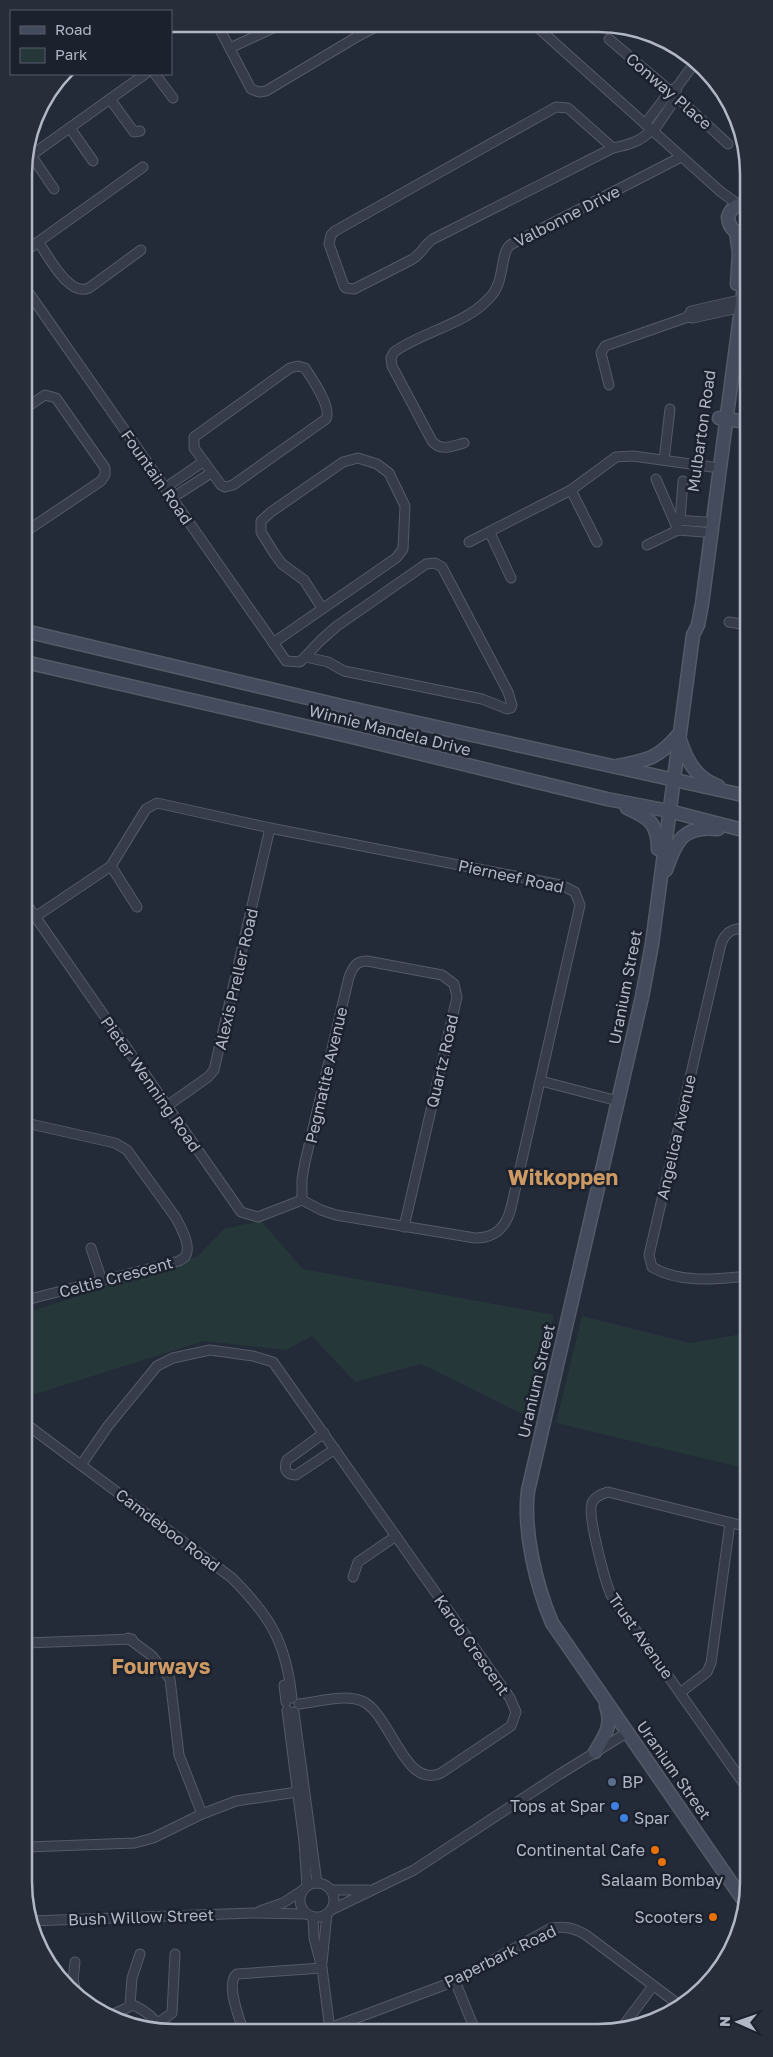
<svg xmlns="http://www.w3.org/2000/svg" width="773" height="2057" viewBox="0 0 773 2057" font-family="'Golos Text',sans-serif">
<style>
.green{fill:#26373a}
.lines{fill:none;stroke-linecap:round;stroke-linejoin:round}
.street-casing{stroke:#545a67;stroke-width:11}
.secondary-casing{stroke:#545a67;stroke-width:15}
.street{stroke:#363c49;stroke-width:9}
.secondary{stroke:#444b5c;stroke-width:12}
.service-dot{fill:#5c6f8a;stroke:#1c212e;stroke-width:2}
.shop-dot{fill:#3f7fe0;stroke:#1c212e;stroke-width:2}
.food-dot{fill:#e8710a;stroke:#1c212e;stroke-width:2}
.labels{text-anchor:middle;stroke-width:5;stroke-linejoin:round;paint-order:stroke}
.street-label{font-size:16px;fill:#b1b7c5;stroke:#1c212e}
.poi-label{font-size:16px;fill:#b1b7c5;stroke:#1c212e;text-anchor:end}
.district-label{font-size:21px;font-weight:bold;fill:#cd9a64;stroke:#1c212e}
.rim{fill:none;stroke:#b1b7c5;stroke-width:2.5}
</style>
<rect width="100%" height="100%" fill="#232a38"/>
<!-- green -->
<g class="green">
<path d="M261,1221L303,1269L554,1315L525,1415L421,1364L355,1382L312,1336L286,1350L204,1341L26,1397V1313L197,1257L224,1229Z"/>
<path d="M582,1316L690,1343L748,1333V1469L556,1423Z"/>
</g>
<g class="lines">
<defs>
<g id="street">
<path d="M217,24L251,89L259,92L266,91L360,35L380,25"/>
<path d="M353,25L360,35"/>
<path d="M536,26L721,192L739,205"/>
<path d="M609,39L676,96L728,144"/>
<path d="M230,48L273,28"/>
<path d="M155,74L173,98"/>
<path d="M110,99L134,132L140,131"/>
<path d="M645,124L670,91L675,88"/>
<path d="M70,128L93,161"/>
<path d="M653,132L674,101L677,87L696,61"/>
<path d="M613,148L568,108L556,107L335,231L331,235L329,244L344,286L346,288L354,289L411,260C421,255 424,245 433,239L613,148C627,145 641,142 651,130"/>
<path d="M31,155L54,189"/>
<path d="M26,159L145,74"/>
<path d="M39,243C49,257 69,297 89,288L141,250"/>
<path d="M24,252L143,167"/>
<path d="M24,286L286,661L300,662L321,640L337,626L426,564L435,563L442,567L508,692L512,705L511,708L507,709L482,699L344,671L328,662L306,657"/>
<path d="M688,317L691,311L735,301"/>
<path d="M298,366L305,368C312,379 332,407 326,419L233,485L225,487L221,485L194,448V437L290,368Z"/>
<path d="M609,385L601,353L605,346L688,317L693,318L734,309"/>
<path d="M24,409L45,395L56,398L105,468V475L101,481L25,532"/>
<path d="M464,443C452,446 441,452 432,441L392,366L391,358L394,352C425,330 467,325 492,295C505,279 500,254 510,245L681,157"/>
<path d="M25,449V450"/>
<path d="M664,460L670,409"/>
<path d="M656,479L678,530"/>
<path d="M165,488L203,462"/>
<path d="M571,490L597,542"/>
<path d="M172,498L211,473"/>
<path d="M675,520L705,522"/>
<path d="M680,520L683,481"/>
<path d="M490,533L511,578"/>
<path d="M469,542L571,490L616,457L633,456L712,467"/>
<path d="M647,545L678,530L703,532"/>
<path d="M729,622L747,625"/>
<path d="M273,643L396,558L403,549L405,506L389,473L377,464L358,458L343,462L271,512L261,521V532L274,553L282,564L304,580L322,608"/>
<path d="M111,866L137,907"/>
<path d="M25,902L241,1212L258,1217L302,1200"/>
<path d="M35,917L111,866L146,809L157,803L270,828L561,885L575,892L580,905L511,1208C506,1227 496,1238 475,1238L336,1215L321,1210L302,1200"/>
<path d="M747,929C734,927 726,931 721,944L649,1255L652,1267C681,1284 716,1279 748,1276"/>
<path d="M541,1081L618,1101"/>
<path d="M167,1106L208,1077L214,1070L270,828"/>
<path d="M26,1123L115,1143L127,1150L176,1218C181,1228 192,1246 185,1257L179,1261L26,1300"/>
<path d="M302,1200V1179L305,1162L349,977C353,967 356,961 367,961L442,975L454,984L457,997L404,1227"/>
<path d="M91,1248L102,1281"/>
<path d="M744,1277L748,1260"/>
<path d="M26,1424L232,1578C271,1617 286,1643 292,1698"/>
<path d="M324,1433L287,1460C283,1469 286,1475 296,1475L335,1449"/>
<path d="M81,1465L108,1426L157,1366L173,1358L210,1350L253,1356L273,1362L510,1698L516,1712L511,1726L441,1773C405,1790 391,1716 364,1702C346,1693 318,1702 299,1704"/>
<path d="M748,1527L608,1492C602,1494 595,1496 592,1503C587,1515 605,1581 611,1595L749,1791"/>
<path d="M353,1577L358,1562L396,1536"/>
<path d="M128,1638L152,1656L170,1679L179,1755L202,1814"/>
<path d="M26,1643L132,1639"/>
<path d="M284,1685L286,1702"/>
<path d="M680,1693L707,1672L711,1663L730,1523"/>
<path d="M287,1710L304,1842L307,1886"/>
<path d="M294,1712L317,1883"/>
<path d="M26,1720L27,1722"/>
<path d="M27,1847L135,1843L153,1838L202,1814L236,1801L304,1791"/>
<circle cx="317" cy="1900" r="17"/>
<path d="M331,1890H368"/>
<path d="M331,1910L414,1870L560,1774L628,1732"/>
<path d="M260,1911L283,1903L303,1890"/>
<path d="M313,1917L314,1938L322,1968L330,2030"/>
<path d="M30,1921L253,1913L307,1914"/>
<path d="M75,1962L73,1980L77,1996"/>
<path d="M322,1963L327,1914"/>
<path d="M61,1981L73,1980"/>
<path d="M455,1981L475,2030"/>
<path d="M130,2005L132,1978L140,1954"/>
<path d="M107,2017L133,2005C144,2010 156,2018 160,2030"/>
<path d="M158,2023L172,2013L175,1954"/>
<path d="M330,2028L455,1981L551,1928C566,1926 574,1928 586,1935L682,2007"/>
<path d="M243,2030C239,2017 225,1983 237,1974L322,1968"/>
<path d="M620,2030L653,1986"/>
</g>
<g id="secondary">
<path d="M746,205C737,203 731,208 728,217C729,228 735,234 746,233"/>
<path d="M736,232L739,253L737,284"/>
<path d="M719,418L747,422"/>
<path d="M25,631L346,707L747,796"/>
<path d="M25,662L348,736L607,799L669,811L747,831"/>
<path d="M680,740C687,761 696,778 718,786"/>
<path d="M617,766C648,760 659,758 679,734"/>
<path d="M627,808C649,818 658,823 658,849"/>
<path d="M666,870C676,841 683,825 718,829"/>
<path d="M595,1752C605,1736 613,1725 606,1706"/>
<path d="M746,1904L552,1623C536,1585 523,1531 528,1491L642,997L652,944L693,635L698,625L702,604L746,271"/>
</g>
</defs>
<!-- street casing -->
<use href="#street" class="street-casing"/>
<!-- secondary casing -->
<use href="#secondary" class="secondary-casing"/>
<!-- street -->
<use href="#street" class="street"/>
<!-- secondary -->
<use href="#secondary" class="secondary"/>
</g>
<!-- markers -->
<circle class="service-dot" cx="612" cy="1782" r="5"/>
<g class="shop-dot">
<circle cx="615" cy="1806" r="5"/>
<circle cx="624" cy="1818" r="5"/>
</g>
<g class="food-dot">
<circle cx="655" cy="1850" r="5"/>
<circle cx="662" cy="1862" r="5"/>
<circle cx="713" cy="1917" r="5"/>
</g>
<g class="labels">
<!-- street labels -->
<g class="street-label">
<text transform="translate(669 91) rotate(41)" y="6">Conway Place</text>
<text transform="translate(567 216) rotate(-27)" y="6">Valbonne Drive</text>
<text transform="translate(701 431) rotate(-82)" y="6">Mulbarton Road</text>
<text transform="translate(157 477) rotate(55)" y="6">Fountain Road</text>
<text transform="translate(390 730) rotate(14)" y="6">Winnie Mandela Drive</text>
<text transform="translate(511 876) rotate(12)" y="6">Pierneef Road</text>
<text transform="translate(236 979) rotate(-77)" y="6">Alexis Preller Road</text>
<text transform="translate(625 987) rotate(-79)" y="6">Uranium Street</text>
<text transform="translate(442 1061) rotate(-77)" y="6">Quartz Road</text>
<text transform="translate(326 1075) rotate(-77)" y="6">Pegmatite Avenue</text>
<text transform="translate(151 1084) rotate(55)" y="6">Pieter Wenning Road</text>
<text transform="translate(676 1137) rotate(-77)" y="6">Angelica Avenue</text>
<text transform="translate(116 1277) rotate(-15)" y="6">Celtis Crescent</text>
<text transform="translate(536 1381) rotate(-77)" y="6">Uranium Street</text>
<text transform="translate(168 1530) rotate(37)" y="6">Camdeboo Road</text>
<text transform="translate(641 1636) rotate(55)" y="6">Trust Avenue</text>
<text transform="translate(472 1645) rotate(55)" y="6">Karob Crescent</text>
<text transform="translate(674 1770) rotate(55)" y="6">Uranium Street</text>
<text transform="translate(141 1917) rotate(-2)" y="6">Bush Willow Street</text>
<text transform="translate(500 1956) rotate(-26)" y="6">Paperbark Road</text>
</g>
<!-- poi labels -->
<g class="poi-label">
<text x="622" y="1788" text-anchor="start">BP</text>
<text x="605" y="1812">Tops at Spar</text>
<text x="634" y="1824" text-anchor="start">Spar</text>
<text x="645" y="1856">Continental Cafe</text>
<text x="662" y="1886" text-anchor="middle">Salaam Bombay</text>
<text x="703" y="1923">Scooters</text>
</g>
<!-- district labels -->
<g class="district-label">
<text x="563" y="1185">Witkoppen</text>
<text x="161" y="1674">Fourways</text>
</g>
</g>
<!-- crop -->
<path d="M0 0H773V2057H0ZM174 32H598A142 142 0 0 1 740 174V1882A142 142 0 0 1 598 2024H174A142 142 0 0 1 32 1882V174A142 142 0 0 1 174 32Z" fill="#282d3a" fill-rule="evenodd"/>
<path class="rim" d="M174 32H598A142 142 0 0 1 740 174V1882A142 142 0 0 1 598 2024H174A142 142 0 0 1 32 1882V174A142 142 0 0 1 174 32Z"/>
<!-- legend -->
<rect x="10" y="10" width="162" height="65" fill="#1c212e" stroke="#585d6a"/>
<rect x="20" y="26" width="25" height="8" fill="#444b5c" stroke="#585d6a"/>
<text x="55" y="35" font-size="15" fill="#b1b7c5">Road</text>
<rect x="20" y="48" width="25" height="15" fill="#26373a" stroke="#585d6a"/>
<text x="55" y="60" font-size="15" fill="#b1b7c5">Park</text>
<!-- north arrow -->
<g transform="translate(738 2022) rotate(272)" stroke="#1c212e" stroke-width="4" paint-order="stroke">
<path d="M0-4L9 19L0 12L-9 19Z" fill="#b1b7c5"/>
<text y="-8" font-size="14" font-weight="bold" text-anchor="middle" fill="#b1b7c5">N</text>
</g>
</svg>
